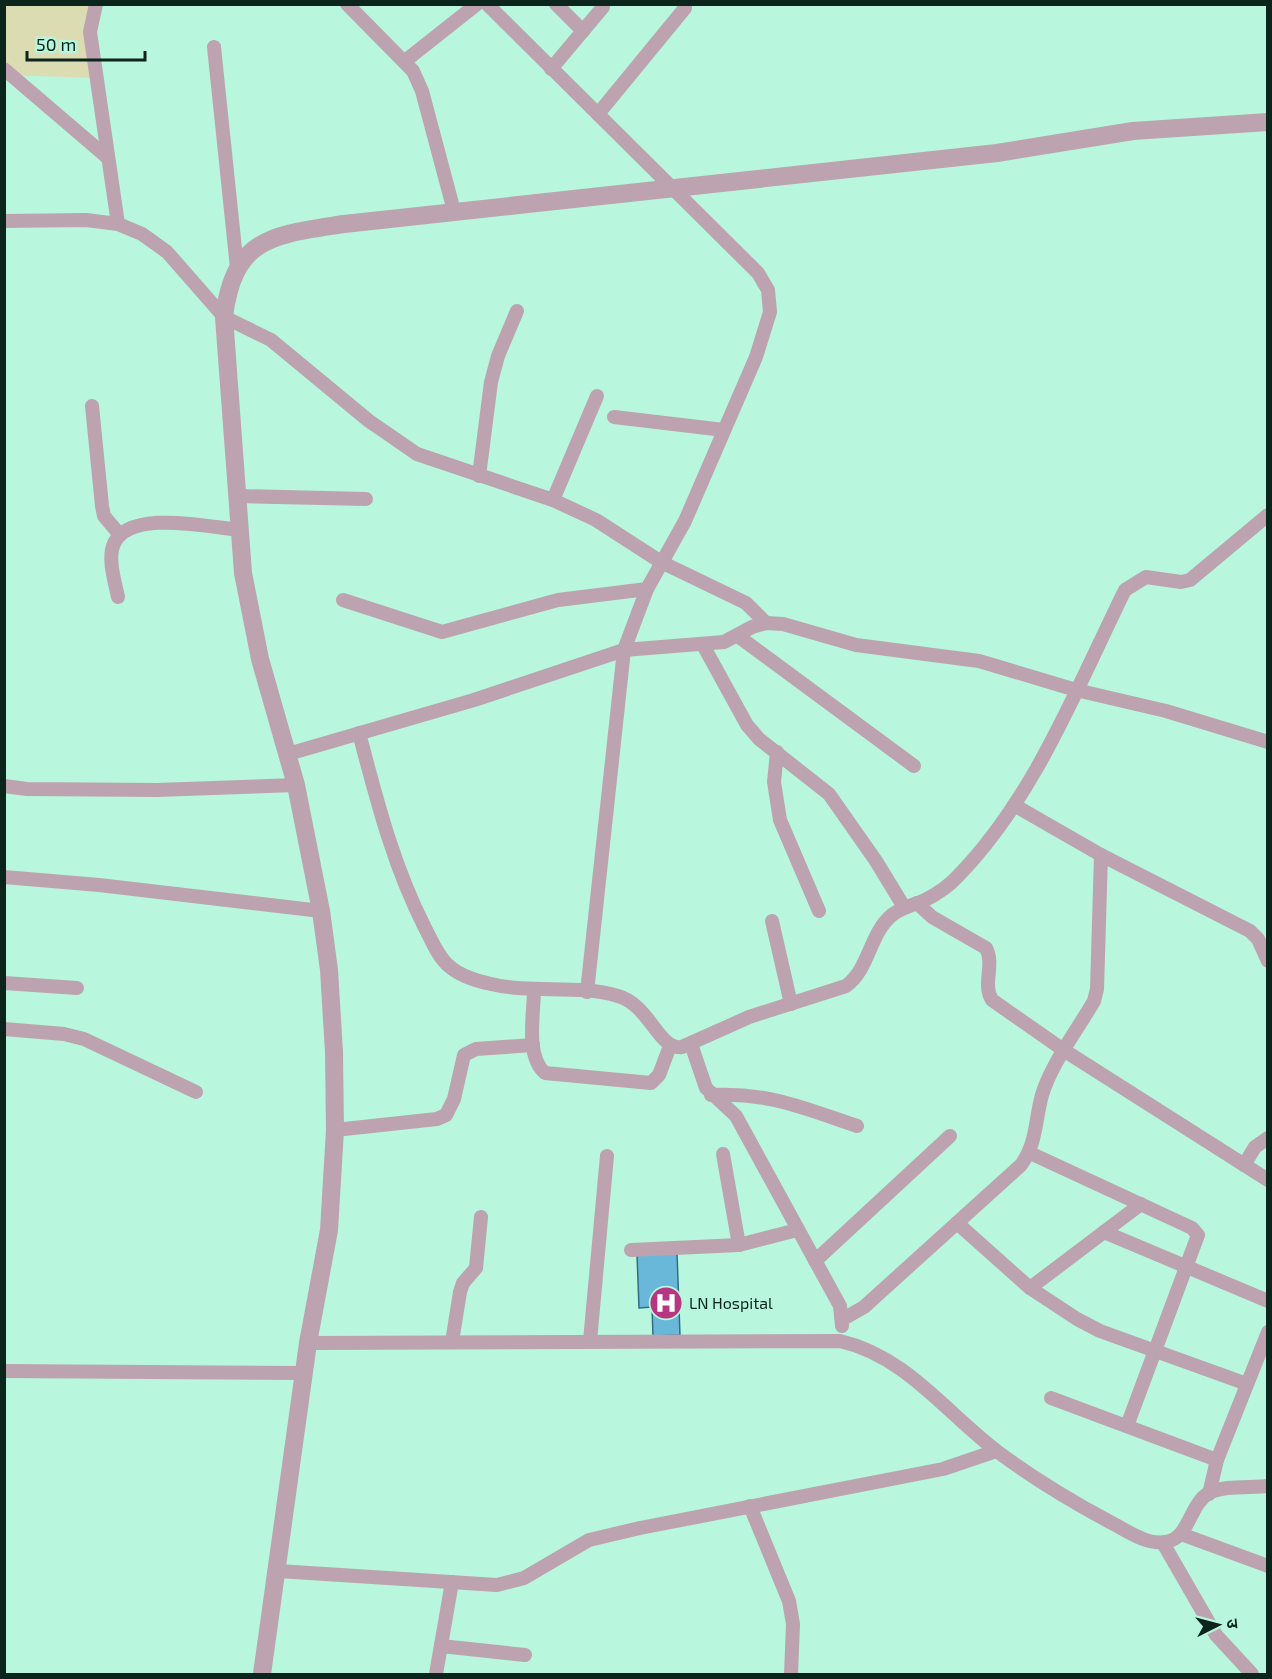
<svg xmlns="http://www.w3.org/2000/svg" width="1272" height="1679" viewBox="0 0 1272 1679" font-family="'Exo 2','Noto Sans Devanagari',sans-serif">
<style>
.green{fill:#dbdcb2}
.building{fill:#69b8da;stroke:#336c84;stroke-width:1.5}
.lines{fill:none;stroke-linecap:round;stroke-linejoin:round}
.minor{stroke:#bca3af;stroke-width:14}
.tertiary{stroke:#bca3af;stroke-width:18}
.labels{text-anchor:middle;stroke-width:4.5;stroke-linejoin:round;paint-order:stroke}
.poi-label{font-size:16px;fill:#0c251c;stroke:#b8f6dd;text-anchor:start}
</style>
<rect width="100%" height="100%" fill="#b8f6dd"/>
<!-- green -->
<path class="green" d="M5,5H100L92,16L95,78L5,75Z"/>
<!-- building -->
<path class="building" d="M677,1253L680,1335L653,1336L652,1307L639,1308L637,1254Z"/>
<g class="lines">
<!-- minor -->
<g class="minor">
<path d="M96,4L90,32L118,224"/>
<path d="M347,4L413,71L422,91L454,211"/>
<path d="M487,4L758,273L768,290L770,312L756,357L685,521L647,589L624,650L587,992"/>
<path d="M556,4L583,31"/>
<path d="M214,47L237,268"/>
<path d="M405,61L477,4"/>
<path d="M4,69L108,158"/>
<path d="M551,69L603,7"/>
<path d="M598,114L685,8"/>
<path d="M4,221L86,220L118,224L142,234L167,252L224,317L271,340L369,421L417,454L553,500L596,520L661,562L746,603L766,623"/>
<path d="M92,406L102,506L104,516L120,535"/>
<path d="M614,417L724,430"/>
<path d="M479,476L491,382L498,356L517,311"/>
<path d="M238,496L366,499"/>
<path d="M553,500L597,396"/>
<path d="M118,597C115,582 108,561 113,546C126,508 209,527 240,530"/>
<path d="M343,600L442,632L558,600L647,589"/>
<path d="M738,636L914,766"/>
<path d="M703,645L747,725L759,739L829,794L876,861L904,907"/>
<path d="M359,733C377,801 393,865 425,928C432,941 438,957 449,966C460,976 477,981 491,984C532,994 578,984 618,996C650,1005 658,1050 682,1047L749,1017L846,986C870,968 869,934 892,915C902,907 914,905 925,900C937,894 949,886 958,876C1035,797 1077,687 1125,590L1146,577L1181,582L1190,580L1268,515"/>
<path d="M777,752L774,782L780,820L819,911"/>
<path d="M288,754L474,700L624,650L724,642L752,627L766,623L783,624L856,645L979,661L1076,690L1166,711L1268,742"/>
<path d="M4,786L27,789L157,790L296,785"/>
<path d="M1014,805L1101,855L1250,931L1258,939L1268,961"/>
<path d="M4,877L99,885L321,911"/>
<path d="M917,903L932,917L986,948C995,965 982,984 992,1000L1065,1051L1268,1180"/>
<path d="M772,921L791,1004"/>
<path d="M4,983L77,988"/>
<path d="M534,990C534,1013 525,1056 545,1073L651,1083L659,1075L670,1046"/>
<path d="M4,1029L64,1034L84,1039L196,1092"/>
<path d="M691,1044L706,1088L736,1116L840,1306L842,1326"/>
<path d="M711,1095C768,1092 804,1108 857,1126"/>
<path d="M335,1130L437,1119L446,1115L454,1099L464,1055L476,1049L533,1045"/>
<path d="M1030,1153L1192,1228L1198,1235L1127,1426"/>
<path d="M723,1154L739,1245"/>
<path d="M1244,1165L1255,1147L1268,1138"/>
<path d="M957,1223L1030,1288L1077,1319L1100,1331L1247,1384"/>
<path d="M1104,1232L1268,1301"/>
<path d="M631,1250L739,1245L797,1230"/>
<path d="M815,1261L950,1136"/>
<path d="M1030,1288L1141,1204"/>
<path d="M843,1319L864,1307L1021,1165C1037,1143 1035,1120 1042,1095C1051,1064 1078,1029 1094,1001L1097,989L1101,855"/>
<path d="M590,1341L607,1156"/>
<path d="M452,1342L460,1292L463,1283L476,1268L481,1217"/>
<path d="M308,1343L840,1341C906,1356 946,1413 998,1452C1033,1478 1071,1501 1110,1522C1126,1530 1146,1545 1165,1542C1190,1539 1189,1504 1209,1493C1224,1485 1251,1488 1268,1486"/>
<path d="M4,1371L305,1373"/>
<path d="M1051,1398L1217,1460"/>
<path d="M1209,1494L1217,1460L1268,1332"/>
<path d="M750,1506L789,1601L793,1624L791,1674"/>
<path d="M1181,1534L1268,1566"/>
<path d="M1163,1543L1216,1635L1252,1674"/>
<path d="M278,1571L497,1585L524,1578L589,1540L640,1528L943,1469L996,1451"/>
<path d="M441,1646L525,1655"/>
<path d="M436,1674L452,1582"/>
</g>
<!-- tertiary -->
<path class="tertiary" d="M262,1674L308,1343L329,1230L335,1130L334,1052L329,970L321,911L296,785L260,659L243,573L224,317C234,236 274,235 344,224L997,153L1133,131L1268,122"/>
</g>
<!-- icons -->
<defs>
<symbol id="hospital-disc" viewBox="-11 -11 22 22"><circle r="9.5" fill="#b63682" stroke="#b8f6dd"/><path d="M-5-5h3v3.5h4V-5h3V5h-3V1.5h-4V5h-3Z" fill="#fff"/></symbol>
</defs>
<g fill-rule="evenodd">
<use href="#hospital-disc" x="647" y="1284" width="38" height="38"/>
</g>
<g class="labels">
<!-- poi labels -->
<g class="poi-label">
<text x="689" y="1309">LN Hospital</text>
</g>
</g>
<!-- border -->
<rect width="1272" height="1679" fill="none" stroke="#0c251c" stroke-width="12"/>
<!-- north arrow -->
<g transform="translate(1218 1625) rotate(84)" stroke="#b8f6dd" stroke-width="4.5" paint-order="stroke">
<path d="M0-4.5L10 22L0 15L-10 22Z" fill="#0c251c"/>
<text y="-9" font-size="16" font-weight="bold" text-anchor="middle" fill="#0c251c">उ</text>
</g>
<!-- scale -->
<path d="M27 51v9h118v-9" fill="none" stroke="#0c251c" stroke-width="3"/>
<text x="36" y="51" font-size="18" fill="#0c251c" stroke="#b8f6dd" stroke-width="4.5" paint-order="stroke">50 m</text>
</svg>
